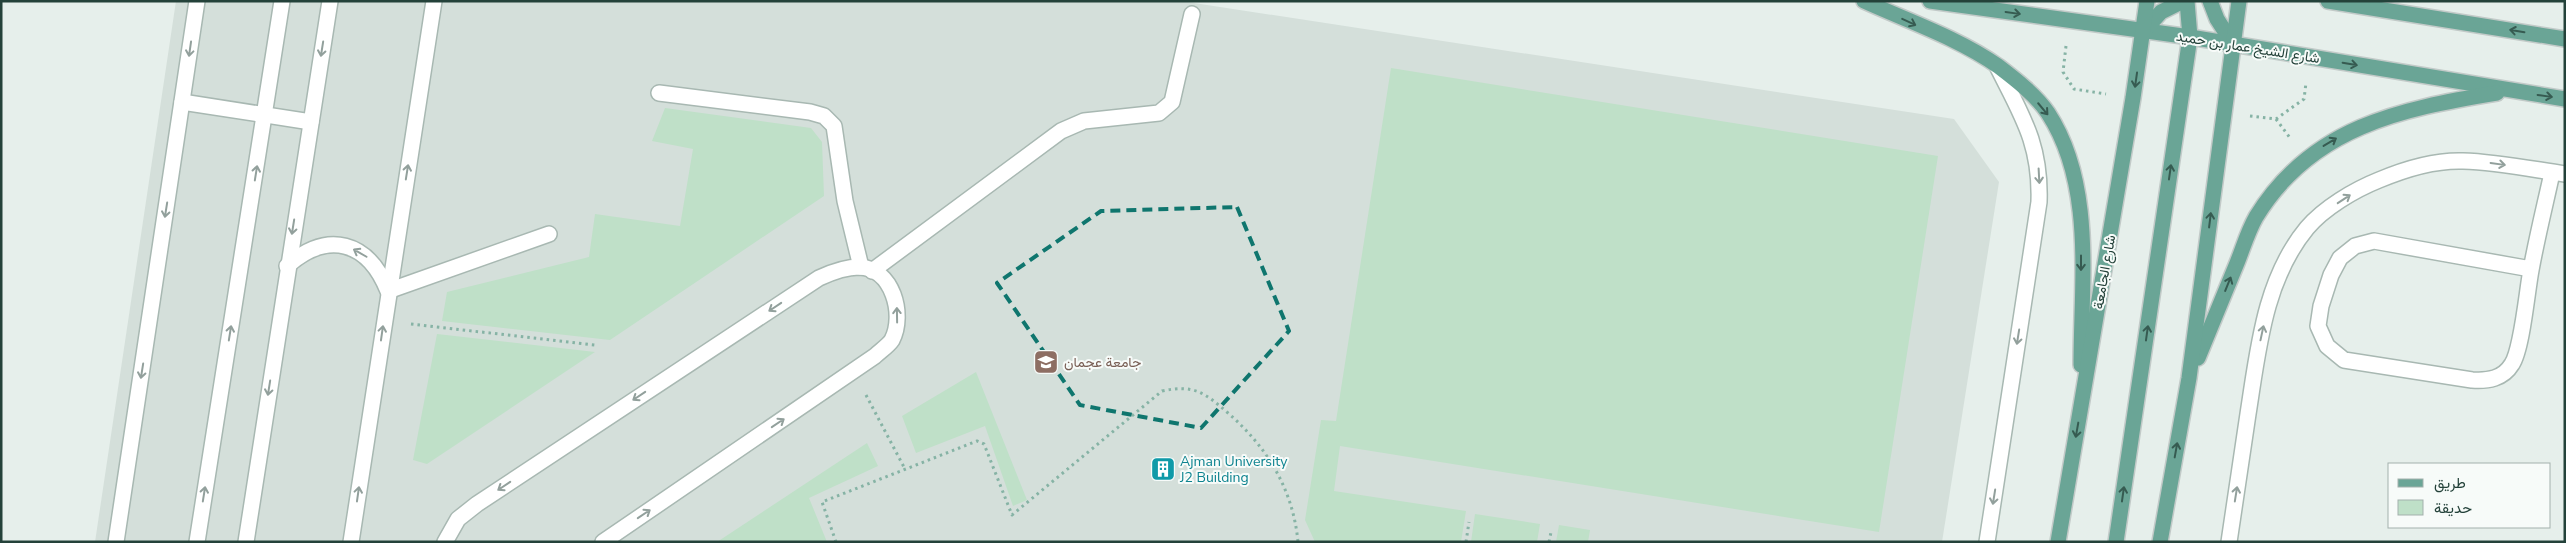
<svg xmlns="http://www.w3.org/2000/svg" width="2566" height="543" viewBox="0 0 2566 543" font-family="'Nunito Sans',Vazirmatn,sans-serif">
<style>
.built{fill:#d4dfda}
.green{fill:#bfe0c8}
.lines{fill:none;stroke-linecap:round;stroke-linejoin:round}
.minor-casing{stroke:#a8b8b2;stroke-width:18}
.major-casing{stroke:#c2cac8;stroke-width:18}
.path{stroke:#86b3a5;stroke-width:3;stroke-dasharray:2.5 4;stroke-linecap:butt}
.minor{stroke:#fff;stroke-width:15}
.major{stroke:#6aa596;stroke-width:15}
.oneway{stroke:#365b51}
.oneway2{stroke:#92a09c}
.marked{fill:none;stroke:#0f766e;stroke-width:4;stroke-dasharray:10 6;stroke-linejoin:round}
.labels{text-anchor:middle;stroke-width:4;stroke-linejoin:round;paint-order:stroke}
.street-label{font-size:14px;fill:#24423a;stroke:#f7fbf9}
.education-label{font-size:14px;fill:#785e54;stroke:#f7fbf9;text-anchor:start}
.culture-label{font-size:14px;fill:#0d838f;stroke:#f7fbf9;text-anchor:start}
</style>
<rect width="100%" height="100%" fill="#e6efeb"/>
<!-- built -->
<path class="built" d="M176,1H1181L1954,119L1999,182L1942,542H95Z"/>
<!-- green -->
<g class="green">
<path d="M1391,68L1938,156L1879,532L1340,446L1334,491L1466,511L1461,542H1315L1305,520L1321,420L1336,421Z"/>
<path d="M665,108L811,128L822,142L824,196L610,340L442,321L447,292L589,257L595,214L680,226L693,149L652,141Z"/>
<path d="M437,334L595,352L427,464L413,460Z"/>
<path d="M976,372L1027,500L1013,506L985,426L916,453L902,416Z"/>
<path d="M867,443L878,466L809,498L827,542H717Z"/>
<path d="M1475,514L1540,524L1537,542H1471Z"/>
<path d="M1559,525L1590,530L1588,542H1556Z"/>
</g>
<g class="lines">
<defs>
<g id="minor">
<path d="M659,93L810,112L824,116L834,126L845,201L861,267"/>
<path d="M182,102L311,122"/>
<path d="M287,266C328,230 368,241 388,291L549,234"/>
<path d="M2531,269L2374,241L2355,246L2340,258L2331,275L2321,306L2318,326L2327,346L2344,360L2472,380C2488,381 2503,379 2512,364C2522,349 2527,291 2531,270C2537,237 2545,205 2552,173"/>
<path d="M872,271L1061,131L1084,121L1159,113L1172,102L1192,14"/>
<path d="M116,542L197,1"/>
<path d="M197,542L282,1"/>
<path d="M246,542L330,1"/>
<path d="M351,542L434,1"/>
<path d="M445,542L458,519L477,504L819,278C832,272 845,267 859,267C893,268 905,315 892,340C888,346 880,351 875,356L603,542"/>
<path d="M1987,542L2039,202C2041,144 2022,116 1997,66"/>
<path d="M2229,542C2235,499 2242,457 2248,414C2258,351 2264,280 2307,228C2324,208 2354,190 2379,180C2405,169 2434,160 2463,161C2497,162 2531,169 2565,174"/>
</g>
<g id="major">
<path d="M1864,1C1908,21 1958,38 1998,66C2015,79 2036,95 2048,113C2095,185 2081,283 2081,365"/>
<path d="M1930,1L2190,37L2565,99"/>
<path d="M2210,1L2217,19L2233,44"/>
<path d="M2328,1L2565,39"/>
<path d="M2143,32L2161,12L2183,1"/>
<path d="M2198,358C2211,326 2224,295 2237,263C2243,248 2248,231 2256,217C2311,127 2400,109 2497,93"/>
<path d="M2058,542L2133,98L2147,1"/>
<path d="M2116,542L2190,37L2187,1"/>
<path d="M2160,542L2189,378L2239,1"/>
</g>
</defs>
<!-- minor casing -->
<use href="#minor" class="minor-casing"/>
<!-- major casing -->
<use href="#major" class="major-casing"/>
<!-- path -->
<g class="path">
<path d="M2066,46L2063,72L2074,89L2106,94"/>
<path d="M2250,116L2276,119L2304,99L2306,83"/>
<path d="M2276,119L2290,138"/>
<path d="M411,324L595,345"/>
<path d="M866,395L905,469"/>
<path d="M836,542L822,502L977,441L984,444L1012,515L1162,391C1194,384 1205,393 1228,413C1267,447 1293,489 1298,542"/>
<path d="M1466,542L1469,522"/>
<path d="M1549,542L1551,532"/>
</g>
<!-- minor -->
<use href="#minor" class="minor"/>
<!-- major -->
<use href="#major" class="major"/>
</g>
<!-- one-way arrows -->
<defs><path id="oneway-shaft" d="M-6 0H5M1.5-3L5.5 0L1.5 3" fill="none" stroke-width="1.6" stroke-linecap="round" stroke-linejoin="round" transform="scale(1.25)"/></defs>
<g class="oneway">
<use href="#oneway-shaft" transform="translate(2013 13) rotate(8)"/>
<use href="#oneway-shaft" transform="translate(1909 22) rotate(25)"/>
<use href="#oneway-shaft" transform="translate(2517 31) rotate(-171)"/>
<use href="#oneway-shaft" transform="translate(2350 64) rotate(10)"/>
<use href="#oneway-shaft" transform="translate(2136 80) rotate(98)"/>
<use href="#oneway-shaft" transform="translate(2545 96) rotate(8)"/>
<use href="#oneway-shaft" transform="translate(2043 109) rotate(50)"/>
<use href="#oneway-shaft" transform="translate(2330 142) rotate(-31)"/>
<use href="#oneway-shaft" transform="translate(2170 172) rotate(-82)"/>
<use href="#oneway-shaft" transform="translate(2210 220) rotate(-83)"/>
<use href="#oneway-shaft" transform="translate(2081 263) rotate(90)"/>
<use href="#oneway-shaft" transform="translate(2228 284) rotate(-68)"/>
<use href="#oneway-shaft" transform="translate(2147 333) rotate(-82)"/>
<use href="#oneway-shaft" transform="translate(2077 430) rotate(100)"/>
<use href="#oneway-shaft" transform="translate(2176 450) rotate(-80)"/>
<use href="#oneway-shaft" transform="translate(2123 494) rotate(-82)"/>
</g>
<g class="oneway2">
<use href="#oneway-shaft" transform="translate(190 49) rotate(98)"/>
<use href="#oneway-shaft" transform="translate(322 49) rotate(99)"/>
<use href="#oneway-shaft" transform="translate(2498 164) rotate(8)"/>
<use href="#oneway-shaft" transform="translate(407 172) rotate(-81)"/>
<use href="#oneway-shaft" transform="translate(256 173) rotate(-81)"/>
<use href="#oneway-shaft" transform="translate(2039 176) rotate(87)"/>
<use href="#oneway-shaft" transform="translate(2344 199) rotate(-33)"/>
<use href="#oneway-shaft" transform="translate(166 210) rotate(99)"/>
<use href="#oneway-shaft" transform="translate(293 227) rotate(99)"/>
<use href="#oneway-shaft" transform="translate(360 253) rotate(-150)"/>
<use href="#oneway-shaft" transform="translate(775 307) rotate(146)"/>
<use href="#oneway-shaft" transform="translate(897 315) rotate(-91)"/>
<use href="#oneway-shaft" transform="translate(230 333) rotate(-81)"/>
<use href="#oneway-shaft" transform="translate(382 333) rotate(-82)"/>
<use href="#oneway-shaft" transform="translate(2262 333) rotate(-78)"/>
<use href="#oneway-shaft" transform="translate(2018 337) rotate(99)"/>
<use href="#oneway-shaft" transform="translate(142 371) rotate(99)"/>
<use href="#oneway-shaft" transform="translate(269 388) rotate(99)"/>
<use href="#oneway-shaft" transform="translate(639 396) rotate(146)"/>
<use href="#oneway-shaft" transform="translate(778 423) rotate(-34)"/>
<use href="#oneway-shaft" transform="translate(504 486) rotate(146)"/>
<use href="#oneway-shaft" transform="translate(204 494) rotate(-81)"/>
<use href="#oneway-shaft" transform="translate(358 494) rotate(-82)"/>
<use href="#oneway-shaft" transform="translate(2236 494) rotate(-81)"/>
<use href="#oneway-shaft" transform="translate(1994 497) rotate(99)"/>
<use href="#oneway-shaft" transform="translate(644 514) rotate(-34)"/>
</g>
<!-- marked area -->
<path class="marked" d="M1237,207L1289,331L1201,428L1080,405L997,283L1101,211Z"/>
<!-- icons -->
<defs>
<symbol id="university-square" viewBox="-11 -11 22 22"><rect x="-9" y="-9" width="18" height="18" rx="4" fill="#8d6e63" stroke="#f7fbf9"/><path d="M0-5L7-2L0 1L-7-2ZM-4 1L0 2.5L4 1V4Q0 6-4 4Z" fill="#fff"/></symbol>
<symbol id="building-square" viewBox="-11 -11 22 22"><rect x="-9" y="-9" width="18" height="18" rx="4" fill="#0f9aa8" stroke="#f7fbf9"/><path d="M-4-6H4V6H1V3H-1V6H-4ZM-2.5-4.3h1.7v1.8h-1.7ZM.8-4.3h1.7v1.8H.8ZM-2.5-1h1.7V.8h-1.7ZM.8-1h1.7V.8H.8Z" fill="#fff"/></symbol>
</defs>
<g fill-rule="evenodd">
<use href="#university-square" x="1032" y="348" width="28" height="28"/>
<use href="#building-square" x="1149" y="455" width="28" height="28"/>
</g>
<g class="labels">
<!-- street labels -->
<g class="street-label">
<text transform="translate(2248 47) rotate(9)" y="5">شارع الشيخ عمار بن حميد</text>
<text transform="translate(2104 272) rotate(-80)" y="5">شارع الجامعة</text>
</g>
<!-- education labels -->
<g class="education-label">
<text x="1064" y="367">جامعة عجمان</text>
</g>
<!-- culture labels -->
<g class="culture-label">
<text x="1180" y="466">Ajman University<tspan x="1180" dy="16">J2 Building</tspan></text>
</g>
</g>
<!-- border -->
<rect width="2566" height="543" fill="none" stroke="#24423a" stroke-width="5"/>
<!-- legend -->
<rect x="2388" y="463" width="162" height="65" fill="#f7fbf9" stroke="#a3b1ad"/>
<rect x="2398" y="479" width="25" height="8" fill="#6aa596" stroke="#a3b1ad"/>
<text x="2434" y="488" font-size="15" fill="#24423a">طريق</text>
<rect x="2398" y="500" width="25" height="15" fill="#bfe0c8" stroke="#a3b1ad"/>
<text x="2434" y="513" font-size="15" fill="#24423a">حديقة</text>
</svg>
